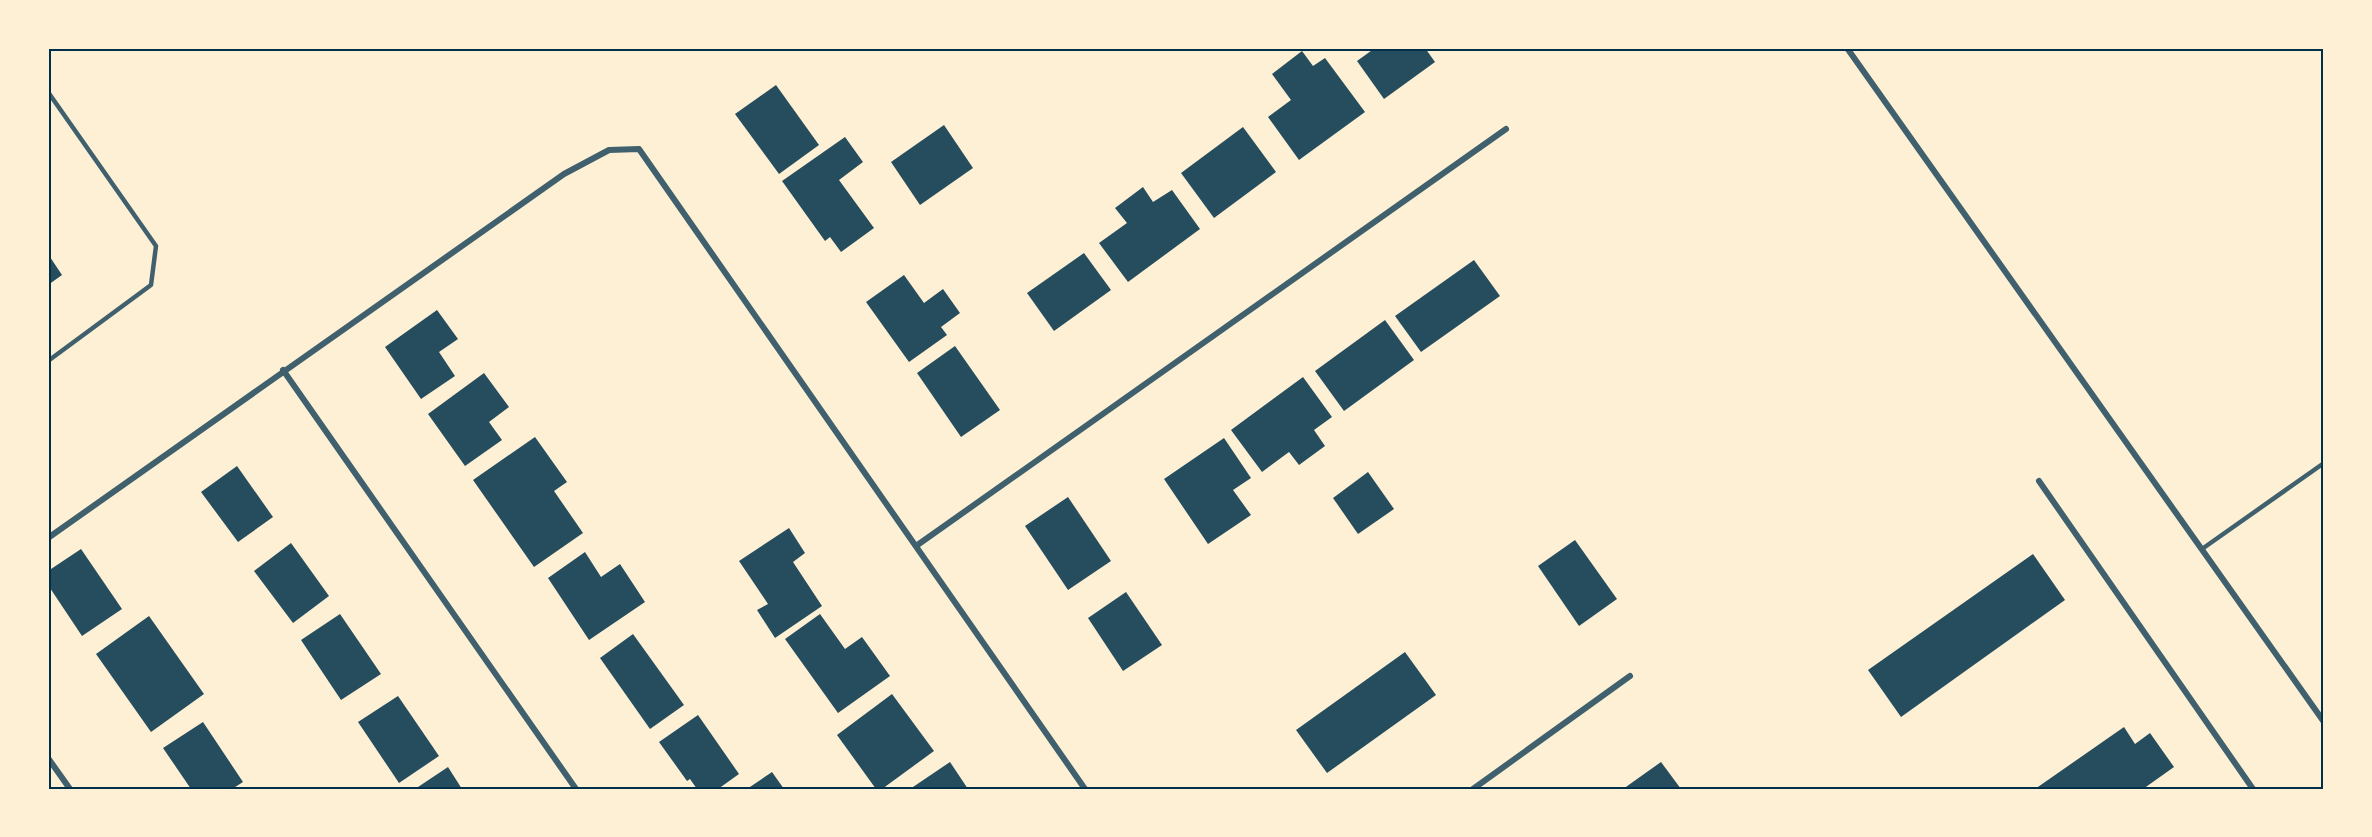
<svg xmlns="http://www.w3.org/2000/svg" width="2372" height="837" viewBox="0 0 2372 837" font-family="'Times New Roman',serif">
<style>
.building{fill:#264d5e}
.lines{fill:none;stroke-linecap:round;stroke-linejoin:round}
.service{stroke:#3f606c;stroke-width:4.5}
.minor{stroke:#3f606c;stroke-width:6}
.neatline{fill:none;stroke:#003049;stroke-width:2}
</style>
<rect width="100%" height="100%" fill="#fdf0d5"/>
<!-- building -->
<g class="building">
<path d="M1375,48H1425L1435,62L1384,99L1357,61Z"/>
<path d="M1302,51L1313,66L1325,58L1365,112L1299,160L1268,117L1291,100L1272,74Z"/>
<path d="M776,85L819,145L779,174L735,114Z"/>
<path d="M944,125L973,168L920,205L891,162Z"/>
<path d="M1243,127L1276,172L1214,218L1181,173Z"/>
<path d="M845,137L863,162L839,180L874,228L841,252L830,237L825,241L782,181Z"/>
<path d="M1143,187L1153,202L1172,190L1200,229L1128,282L1099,243L1127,223L1115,208Z"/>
<path d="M1084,253L1111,290L1054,331L1027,293Z"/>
<path d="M48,254L62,275L48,285Z"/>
<path d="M1474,260L1500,296L1421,352L1395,316Z"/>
<path d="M904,275L924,303L943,289L960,313L941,327L947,335L909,362L866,302Z"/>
<path d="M437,310L458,339L439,352L455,376L421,399L385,347Z"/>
<path d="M1385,320L1414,360L1344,411L1315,371Z"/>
<path d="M955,346L1000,410L961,437L917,373Z"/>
<path d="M484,373L509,407L489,422L502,440L465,466L428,414Z"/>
<path d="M1303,377L1332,417L1314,430L1325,446L1299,465L1289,452L1262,472L1231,430Z"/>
<path d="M535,437L567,482L554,491L583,533L534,567L473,480Z"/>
<path d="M1224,438L1251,478L1233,490L1251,515L1208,544L1164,479Z"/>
<path d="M237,466L273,517L238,542L201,492Z"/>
<path d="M1368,472L1394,509L1358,534L1333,498Z"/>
<path d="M1068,497L1111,561L1068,590L1025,526Z"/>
<path d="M789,528L805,553L793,562L822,606L775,638L757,610L768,604L739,561Z"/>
<path d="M1575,540L1617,599L1579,626L1538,566Z"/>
<path d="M291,543L329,596L293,623L254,571Z"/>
<path d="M81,549L122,609L82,636L48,585V571Z"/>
<path d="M585,552L601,577L620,564L645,602L589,640L548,578Z"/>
<path d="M2033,554L2065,600L1901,717L1868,670Z"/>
<path d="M1126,592L1162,645L1123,671L1088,618Z"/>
<path d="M340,614L381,674L341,700L301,640Z"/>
<path d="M820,614L845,649L862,637L890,676L838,713L785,639Z"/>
<path d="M149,616L204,694L151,732L96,654Z"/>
<path d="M633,634L684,705L650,729L600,658Z"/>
<path d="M1405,652L1436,695L1327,773L1296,730Z"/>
<path d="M892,694L934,751L882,789H876L837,735Z"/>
<path d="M398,696L439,756L399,783L358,722Z"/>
<path d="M698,715L739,774L718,789H697L690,779L687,781L659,742Z"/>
<path d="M203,722L243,782L232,789H191L163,748Z"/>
<path d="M2124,727L2135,744L2150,733L2174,767L2143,789H2035Z"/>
<path d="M950,762L968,789H910Z"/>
<path d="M1661,762L1681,789H1623Z"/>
<path d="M448,767L462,789H415Z"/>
<path d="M772,772L784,789H747Z"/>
</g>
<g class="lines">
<!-- service -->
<g class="service">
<path d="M48,92L156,246L151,285L48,361"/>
<path d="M2202,549L2324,463"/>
</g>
<!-- minor -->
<g class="minor">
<path d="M1847,48L2324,722"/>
<path d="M283,370L576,789"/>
<path d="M2039,481L2253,789"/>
<path d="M48,538L564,174L609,150L639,149L1085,789"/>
<path d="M916,546L1506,129"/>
<path d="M48,758L70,789"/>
<path d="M1473,789L1630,676"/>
</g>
</g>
<!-- border -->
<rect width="2372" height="837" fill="none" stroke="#fdf0d5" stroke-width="99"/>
<rect x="50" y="50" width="2272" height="738" class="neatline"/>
</svg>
